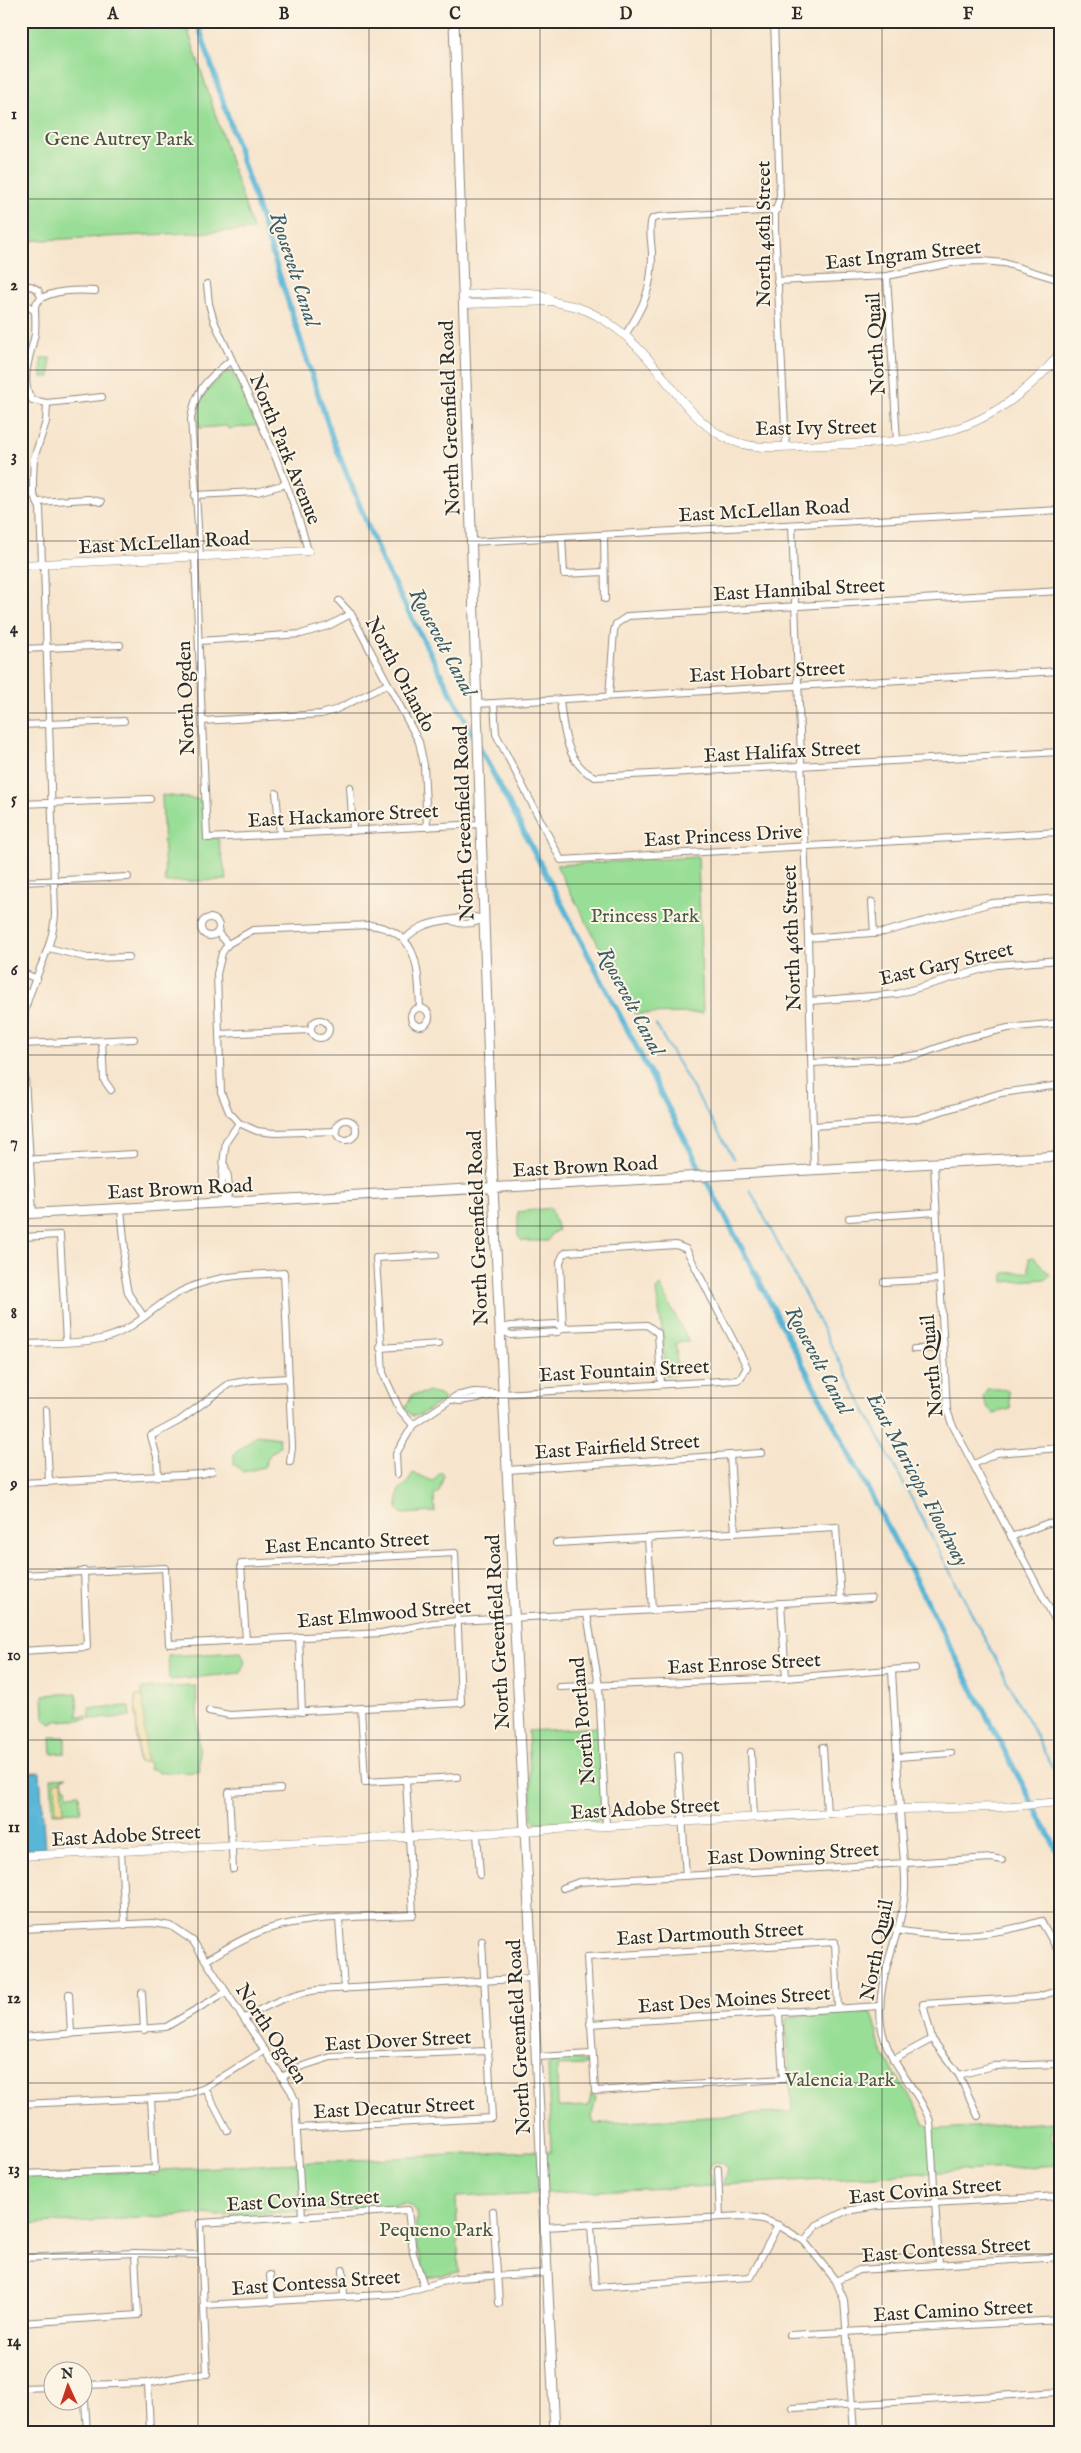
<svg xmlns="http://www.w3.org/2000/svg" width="1081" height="2453" viewBox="0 0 1081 2453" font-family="'IM FELL English',serif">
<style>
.green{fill:#99de97;stroke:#628461}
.sand{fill:#eeda9e;stroke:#8c8264}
.water{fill:#59b6d7;stroke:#427081}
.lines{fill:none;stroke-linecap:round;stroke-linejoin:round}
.stream{stroke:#59b6d7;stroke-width:2}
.canal{stroke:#59b6d7;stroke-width:5.5}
.minor-casing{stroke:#91887c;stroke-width:8}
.tertiary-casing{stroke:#91887c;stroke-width:9}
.secondary-casing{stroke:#91887c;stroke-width:11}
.minor{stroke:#fff;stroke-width:6}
.tertiary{stroke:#fff;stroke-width:8}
.secondary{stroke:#fff;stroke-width:9}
.grid{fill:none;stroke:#2b2b2b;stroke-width:1;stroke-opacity:0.55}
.labels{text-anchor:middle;stroke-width:4;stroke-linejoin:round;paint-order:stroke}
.park-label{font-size:20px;fill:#465846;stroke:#fcf5e5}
.street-label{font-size:20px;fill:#2b2b2b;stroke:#fcf5e5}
.water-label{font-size:21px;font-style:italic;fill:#3b5c67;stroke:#fcf5e5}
.neatline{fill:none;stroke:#2b2b2b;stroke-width:2}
.grid-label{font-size:16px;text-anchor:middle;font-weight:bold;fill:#2b2b2b}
</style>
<rect width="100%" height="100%" fill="#fcf5e5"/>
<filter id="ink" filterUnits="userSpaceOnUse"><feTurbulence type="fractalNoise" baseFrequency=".02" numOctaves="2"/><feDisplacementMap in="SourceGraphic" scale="10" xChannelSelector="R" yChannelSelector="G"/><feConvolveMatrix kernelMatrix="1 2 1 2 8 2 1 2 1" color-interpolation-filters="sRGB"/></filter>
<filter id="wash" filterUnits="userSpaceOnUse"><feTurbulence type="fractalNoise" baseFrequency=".0096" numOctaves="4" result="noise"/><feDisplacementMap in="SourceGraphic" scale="20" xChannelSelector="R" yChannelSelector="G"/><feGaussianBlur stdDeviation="1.12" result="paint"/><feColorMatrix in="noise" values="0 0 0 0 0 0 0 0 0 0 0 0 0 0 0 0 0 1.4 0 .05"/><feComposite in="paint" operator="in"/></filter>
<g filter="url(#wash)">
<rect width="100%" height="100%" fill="#f7e4cc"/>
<!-- green -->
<g class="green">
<path d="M21,21H185L253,230L21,241Z"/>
<path d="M41,358H50V377H42Z"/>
<path d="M230,371L237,380L258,425L228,429L227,426L199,428C197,400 205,387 230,371Z"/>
<path d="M162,795L205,800L207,838H218L227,880L165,882Z"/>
<path d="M698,857L703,1013L635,1014L556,865Z"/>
<path d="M551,1208L558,1230L551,1234L548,1241H522L518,1236V1212Z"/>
<path d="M1034,1257L1050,1275L1046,1279L1004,1282V1273L1029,1272V1258Z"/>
<path d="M660,1286L689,1342L676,1343L677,1374L666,1376L663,1338L656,1290Z"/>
<path d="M987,1389H1003L1008,1391L1011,1409L993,1413L986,1406L983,1397Z"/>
<path d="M431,1392L440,1394L444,1400L420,1415L412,1416L405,1408L412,1395Z"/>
<path d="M257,1435L279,1438L280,1447L270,1454L264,1467L243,1472L234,1464V1454Z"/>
<path d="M441,1472L444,1475L439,1492L434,1495L435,1512L402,1514L397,1508L399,1490L407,1484L413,1473L433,1481Z"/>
<path d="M241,1652L245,1661L241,1673L169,1680L168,1656Z"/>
<path d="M196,1686L200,1772L160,1773L154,1769H149L148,1762H138L135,1696H142V1688Z"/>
<path d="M77,1693L78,1716H87L88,1719L56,1721L51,1724L44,1719L43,1695Z"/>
<path d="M129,1706L130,1717L90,1719L89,1708Z"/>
<path d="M599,1727L605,1821L535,1823L532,1819L528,1731Z"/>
<path d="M51,1737H65V1753L52,1754Z"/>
<path d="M67,1777L62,1779L64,1787H67L68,1795L79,1794L81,1812L53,1813L51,1778Z"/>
<path d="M870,2012C878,2022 876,2038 881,2049C894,2076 915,2097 925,2125L938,2129L1055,2122L1050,2135L1054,2143L1060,2145V2165L723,2185L727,2169L723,2163L716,2162L711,2164L709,2171L714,2186L456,2197L459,2272L427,2278C421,2263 417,2248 415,2231C415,2224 419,2215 414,2208C408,2201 398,2204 391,2207L217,2216L205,2214L21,2225V2177L140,2171L154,2175L162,2170L527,2151L551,2152L548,2066C555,2059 578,2057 586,2062L587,2065L557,2066L558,2107L589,2106L591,2094L596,2097L592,2116L594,2124L792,2112L786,2020L791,2016Z"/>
</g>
<!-- sand -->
<g class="sand">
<path d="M135,1696H143L146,1762H139Z"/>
<path d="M62,1781L64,1812H56L55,1782Z"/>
</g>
<!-- water -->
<path class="water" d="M40,1772L45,1849L21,1850V1773Z"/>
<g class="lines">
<!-- stream -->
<g class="stream">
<path d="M656,1025L734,1159"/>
<path d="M750,1190L1060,1782"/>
</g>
<!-- canal -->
<path class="canal" d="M197,21L333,440L383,563L1060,1856"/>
</g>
</g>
<g filter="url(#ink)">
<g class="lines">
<defs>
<g id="minor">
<path d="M774,21L780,196L775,214V228L786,446"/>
<path d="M887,276L897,441"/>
<path d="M777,281L887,276L956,262L982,261L1004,263L1060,280"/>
<path d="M207,284L209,304L214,321C247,394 288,474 308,551"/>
<path d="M95,291C78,290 45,289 35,305C35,315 36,324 35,334C31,354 19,381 32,400L47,403L102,397"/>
<path d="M21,292L26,287L31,286L38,290L41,297"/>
<path d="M21,301L35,311"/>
<path d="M625,335C644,307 652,288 652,254C652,244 648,229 652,219L658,217L777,210"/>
<path d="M1051,364L1060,372"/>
<path d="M195,495L257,492L286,484"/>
<path d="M38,502L88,499L101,502"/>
<path d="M792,525L808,938L814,1171"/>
<path d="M604,535L605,599"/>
<path d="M562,537L564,574L604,572"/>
<path d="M471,542L1060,510"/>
<path d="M195,556L207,838L480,824"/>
<path d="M200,556L191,419C195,389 209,378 231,360"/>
<path d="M42,564L40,508L33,494V479L34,458L46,422L47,403"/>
<path d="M339,601L351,614L419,742L424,765L427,827"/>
<path d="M199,641L301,634L328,626L351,614"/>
<path d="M21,649L120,645"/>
<path d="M609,696L614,631L616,624L628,616L1060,591"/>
<path d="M560,700C563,727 566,765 595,777L1060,752"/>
<path d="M494,703L496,734L561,860L1060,832"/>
<path d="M476,704L1060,671"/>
<path d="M202,721L321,714L335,710L388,684"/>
<path d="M21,725L124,721"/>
<path d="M350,787L353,831"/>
<path d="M276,793L280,834"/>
<path d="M21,804L150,799"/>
<path d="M21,882L128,877"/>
<path d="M872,902L874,934"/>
<circle cx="210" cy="927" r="9"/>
<path d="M451,920C462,926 472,924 483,919"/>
<path d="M218,933L228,944"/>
<path d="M808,938L884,932L992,903L1060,898"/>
<path d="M405,939C419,925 430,923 448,920C465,918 465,914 484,919"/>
<path d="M49,948L88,958L129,957"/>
<path d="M21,972L37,979"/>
<path d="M810,1001L897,994L997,965L1060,960"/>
<circle cx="420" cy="1017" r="9"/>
<circle cx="320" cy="1029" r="9"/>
<path d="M219,1034L310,1030"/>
<path d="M102,1041L104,1080L111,1090"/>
<path d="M21,1044L134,1039"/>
<path d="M812,1063L890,1059L918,1055L962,1039L1008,1028L1060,1023"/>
<circle cx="346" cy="1130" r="10"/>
<path d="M813,1126L916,1119L1001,1093L1060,1085"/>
<path d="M336,1131L274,1133L257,1131L239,1123L229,1112L221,1092L217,974L222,953L228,944L253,930L370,925C419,931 418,967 420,1008"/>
<path d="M21,1160L134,1154"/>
<path d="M934,1164L947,1410L952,1424L1060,1629"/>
<path d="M225,1166C230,1179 230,1190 226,1203"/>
<path d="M226,1203L222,1192V1180L224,1155L226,1142L239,1123"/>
<path d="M121,1209L125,1249L123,1266L128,1293L144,1317"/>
<path d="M33,1213L23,1044C24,1031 23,1018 26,1006C35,974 53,948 55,914L44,564"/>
<path d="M849,1218L936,1212"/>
<path d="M21,1237L60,1235L66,1342"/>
<path d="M884,1282L940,1279"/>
<path d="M499,1329L511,1335L558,1332L563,1328L647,1325L658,1333L661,1384"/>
<path d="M499,1329L511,1326L557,1324L563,1328"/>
<path d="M21,1344C45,1343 83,1344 105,1338C131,1331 148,1312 170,1298C204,1275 244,1275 284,1273L292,1447L290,1462"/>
<path d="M380,1348L439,1344"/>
<path d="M914,1349L943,1348"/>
<path d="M453,1400L460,1401L502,1394L737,1380L741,1378L747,1367L686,1249L676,1245L567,1252L563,1255L560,1262L563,1328"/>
<path d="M46,1410L49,1482"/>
<path d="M413,1425L400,1410L383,1373L376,1258L436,1255"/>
<path d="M730,1455L735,1533"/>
<path d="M974,1464L997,1453L1060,1448"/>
<path d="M507,1470L761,1453"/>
<path d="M397,1474L396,1454L413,1425L456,1396L474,1392L496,1393"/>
<path d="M158,1476L157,1457L151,1436L179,1421L229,1384L252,1380L289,1378"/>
<path d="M21,1483L202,1474L212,1471"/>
<path d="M1011,1537L1048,1523L1060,1522"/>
<path d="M648,1538L652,1611"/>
<path d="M556,1543L836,1527L841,1600"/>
<path d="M21,1575L165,1568L169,1644L381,1633L433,1623L458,1621L871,1598"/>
<path d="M781,1603L786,1678"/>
<path d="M1051,1612L1060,1608"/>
<path d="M587,1614L599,1686L606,1826"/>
<path d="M299,1637L302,1712"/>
<path d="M21,1651L87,1647L84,1571"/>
<path d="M892,1671C895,1722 898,1774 901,1826C902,1847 906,1869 905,1890C902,1936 875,1977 881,2024C886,2062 917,2086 930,2121L939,2265"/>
<path d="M560,1687L786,1678L915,1668"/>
<path d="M361,1708L365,1782L457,1777"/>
<path d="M209,1711L230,1715L461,1703L455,1553L241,1564L246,1640"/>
<path d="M823,1747L827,1813"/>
<path d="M751,1752L754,1818"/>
<path d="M678,1755L686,1876"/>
<path d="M898,1757L951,1753"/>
<path d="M477,1834L480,1875"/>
<path d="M121,1851L125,1925"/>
<path d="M233,1869L229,1792L280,1789"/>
<path d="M563,1888L579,1882L992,1858L1002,1860"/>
<path d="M339,1919L344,1989"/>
<path d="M21,1929L152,1923L171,1926L193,1941L291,2091L295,2100L302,2217"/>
<path d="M896,1930C945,1939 994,1936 1041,1921L1060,1954"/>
<path d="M207,1960C226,1948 246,1936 268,1929C315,1915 365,1917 413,1915L406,1779"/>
<path d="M142,1993L144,2030"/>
<path d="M69,1994L71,2034"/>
<path d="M779,2012L783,2079L595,2091L587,1957L835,1942L838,2008"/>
<path d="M245,2018C269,2004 290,1994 317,1990L533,1978"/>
<path d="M590,2024L880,2006"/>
<path d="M21,2037L166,2027L226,1992"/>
<path d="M538,2057L591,2054"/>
<path d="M893,2060L932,2039"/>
<path d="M1058,2064L1060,2092"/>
<path d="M959,2075L993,2066L1060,2064"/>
<path d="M282,2077L300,2067L331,2057L488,2051"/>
<path d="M205,2088L227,2130"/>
<path d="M21,2104L179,2097L205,2088L265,2050"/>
<path d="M978,2116L959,2075L932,2039L923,2004L1037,1997L1060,1990"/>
<path d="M297,2128L492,2118L482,1941"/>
<path d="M718,2169L720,2217"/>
<path d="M21,2174L155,2169L151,2099"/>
<path d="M493,2211L499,2303"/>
<path d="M591,2225L595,2287L751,2277L778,2225L804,2241L836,2281L844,2300L854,2432"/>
<path d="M545,2227L742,2216L762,2219L778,2225"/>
<path d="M804,2241L817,2225L846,2211L877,2206L1060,2196"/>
<path d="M21,2258L135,2253L201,2255"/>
<path d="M343,2270L344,2297"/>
<path d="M270,2275L272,2302"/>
<path d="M836,2281L859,2270L1060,2257"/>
<path d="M204,2305L398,2294L456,2278L547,2273"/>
<path d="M21,2323L138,2315L135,2253"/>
<path d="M790,2335L1060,2320"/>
<path d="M148,2383L150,2432"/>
<path d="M82,2385L148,2383L188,2375L207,2374L200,2223L408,2210L413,2253L424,2286"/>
<path d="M84,2385L87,2432"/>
<path d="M21,2388L52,2387"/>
<path d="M793,2408L1060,2392"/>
</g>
<g id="tertiary">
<path d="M463,295C488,294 514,290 538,294C544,295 549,300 555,302C562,304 570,305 577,307C610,318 635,342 656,368C675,391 695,421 722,436C752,453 788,446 821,445C893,442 959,443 1018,395C1033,383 1049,369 1060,352"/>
<path d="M463,304L553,301"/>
<path d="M21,565L308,551"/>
<path d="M21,1856L487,1833L900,1809L1002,1807L1060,1802"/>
</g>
<g id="secondary">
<path d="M454,21L493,1188L555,2432"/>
<path d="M21,1214L1060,1156"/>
</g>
</defs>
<!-- minor casing -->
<use href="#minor" class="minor-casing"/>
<!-- tertiary casing -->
<use href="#tertiary" class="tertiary-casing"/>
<!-- secondary casing -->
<use href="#secondary" class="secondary-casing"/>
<!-- minor -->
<use href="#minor" class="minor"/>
<!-- tertiary -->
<use href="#tertiary" class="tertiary"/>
<!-- secondary -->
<use href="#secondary" class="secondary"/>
</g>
</g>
<!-- grid -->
<path class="grid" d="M198,21V2432M369,21V2432M540,21V2432M711,21V2432M882,21V2432M21,199H1060M21,370H1060M21,541H1060M21,713H1060M21,884H1060M21,1055H1060M21,1226H1060M21,1398H1060M21,1569H1060M21,1740H1060M21,1912H1060M21,2083H1060M21,2254H1060"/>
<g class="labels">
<!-- park labels -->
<g class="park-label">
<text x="119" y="145">Gene Autrey Park</text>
<text x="645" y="922">Princess Park</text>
<text x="840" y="2086">Valencia Park</text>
<text x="436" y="2236">Pequeno Park</text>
</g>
<!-- street labels -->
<g class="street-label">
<text transform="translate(763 234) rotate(-90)" y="7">North 46th Street</text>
<text transform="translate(903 254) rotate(-6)" y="7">East Ingram Street</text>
<text transform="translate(875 344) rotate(-93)" y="7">North Quail</text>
<text transform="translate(449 418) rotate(-92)" y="7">North Greenfield Road</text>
<text transform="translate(816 427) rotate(-1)" y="7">East Ivy Street</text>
<text transform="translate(286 449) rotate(68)" y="7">North Park Avenue</text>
<text transform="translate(764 510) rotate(-3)" y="7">East McLellan Road</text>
<text transform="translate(164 542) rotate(-3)" y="7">East McLellan Road</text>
<text transform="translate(799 589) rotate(-3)" y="7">East Hannibal Street</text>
<text transform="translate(767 671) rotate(-3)" y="7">East Hobart Street</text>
<text transform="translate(401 674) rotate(62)" y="7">North Orlando</text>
<text transform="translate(185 698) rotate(-92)" y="7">North Ogden</text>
<text transform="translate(782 751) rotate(-3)" y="7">East Halifax Street</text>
<text transform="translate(343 815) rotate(-3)" y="7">East Hackamore Street</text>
<text transform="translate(463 823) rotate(-92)" y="7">North Greenfield Road</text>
<text transform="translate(723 835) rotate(-3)" y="7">East Princess Drive</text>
<text transform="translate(791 938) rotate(-92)" y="7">North 46th Street</text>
<text transform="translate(946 963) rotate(-13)" y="7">East Gary Street</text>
<text transform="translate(585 1166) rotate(-3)" y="7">East Brown Road</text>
<text transform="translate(180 1188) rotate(-3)" y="7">East Brown Road</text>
<text transform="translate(477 1228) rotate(-92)" y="7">North Greenfield Road</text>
<text transform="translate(931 1366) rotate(-95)" y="7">North Quail</text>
<text transform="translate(624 1370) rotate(-3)" y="7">East Fountain Street</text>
<text transform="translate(617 1446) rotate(-4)" y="7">East Fairfield Street</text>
<text transform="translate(347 1542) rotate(-3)" y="7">East Encanto Street</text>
<text transform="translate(384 1613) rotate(-5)" y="7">East Elmwood Street</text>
<text transform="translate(497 1632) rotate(-93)" y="7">North Greenfield Road</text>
<text transform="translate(744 1663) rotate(-3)" y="7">East Enrose Street</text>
<text transform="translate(582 1721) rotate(-95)" y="7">North Portland</text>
<text transform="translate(645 1808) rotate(-3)" y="7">East Adobe Street</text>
<text transform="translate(126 1835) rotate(-3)" y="7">East Adobe Street</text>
<text transform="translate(793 1853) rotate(-3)" y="7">East Downing Street</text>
<text transform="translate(710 1933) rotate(-3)" y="7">East Dartmouth Street</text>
<text transform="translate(876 1950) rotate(-79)" y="7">North Quail</text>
<text transform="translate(734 1999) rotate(-4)" y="7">East Des Moines Street</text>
<text transform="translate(272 2033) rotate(57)" y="7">North Ogden</text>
<text transform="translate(518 2037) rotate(-93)" y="7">North Greenfield Road</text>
<text transform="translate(398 2040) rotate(-3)" y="7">East Dover Street</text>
<text transform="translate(394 2107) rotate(-3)" y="7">East Decatur Street</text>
<text transform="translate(925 2190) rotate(-5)" y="7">East Covina Street</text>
<text transform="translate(303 2200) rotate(-3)" y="7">East Covina Street</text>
<text transform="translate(946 2249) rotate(-4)" y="7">East Contessa Street</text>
<text transform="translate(316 2282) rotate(-4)" y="7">East Contessa Street</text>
<text transform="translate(953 2310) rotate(-3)" y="7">East Camino Street</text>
</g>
<!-- water labels -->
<g class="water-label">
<text transform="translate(295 269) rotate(72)" y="7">Roosevelt Canal</text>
<text transform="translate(443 642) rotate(62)" y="7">Roosevelt Canal</text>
<text transform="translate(631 1001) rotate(62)" y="7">Roosevelt Canal</text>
<text transform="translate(819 1360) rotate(62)" y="7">Roosevelt Canal</text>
<text transform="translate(918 1479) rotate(62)" y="7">East Maricopa Floodway</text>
</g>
</g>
<!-- margin -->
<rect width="1081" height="2453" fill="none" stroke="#fcf5e5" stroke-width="55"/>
<!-- north arrow -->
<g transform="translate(68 2386) rotate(357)"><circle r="24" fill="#fcf5e5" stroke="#a8a49b"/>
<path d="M0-4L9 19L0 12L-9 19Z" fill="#c8321e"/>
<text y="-8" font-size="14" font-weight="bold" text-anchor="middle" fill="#2b2b2b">N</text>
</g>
<rect x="28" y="28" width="1026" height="2398" class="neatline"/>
<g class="grid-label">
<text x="113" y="19">A</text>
<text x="284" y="19">B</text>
<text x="455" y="19">C</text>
<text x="626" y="19">D</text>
<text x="797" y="19">E</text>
<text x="968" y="19">F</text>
<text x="14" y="119">1</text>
<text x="14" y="290">2</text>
<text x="14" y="461">3</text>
<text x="14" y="633">4</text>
<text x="14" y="804">5</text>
<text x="14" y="975">6</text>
<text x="14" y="1147">7</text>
<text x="14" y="1318">8</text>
<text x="14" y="1489">9</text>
<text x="14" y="1660">10</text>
<text x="14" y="1832">11</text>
<text x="14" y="2003">12</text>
<text x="14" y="2174">13</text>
<text x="14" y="2346">14</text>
</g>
</svg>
